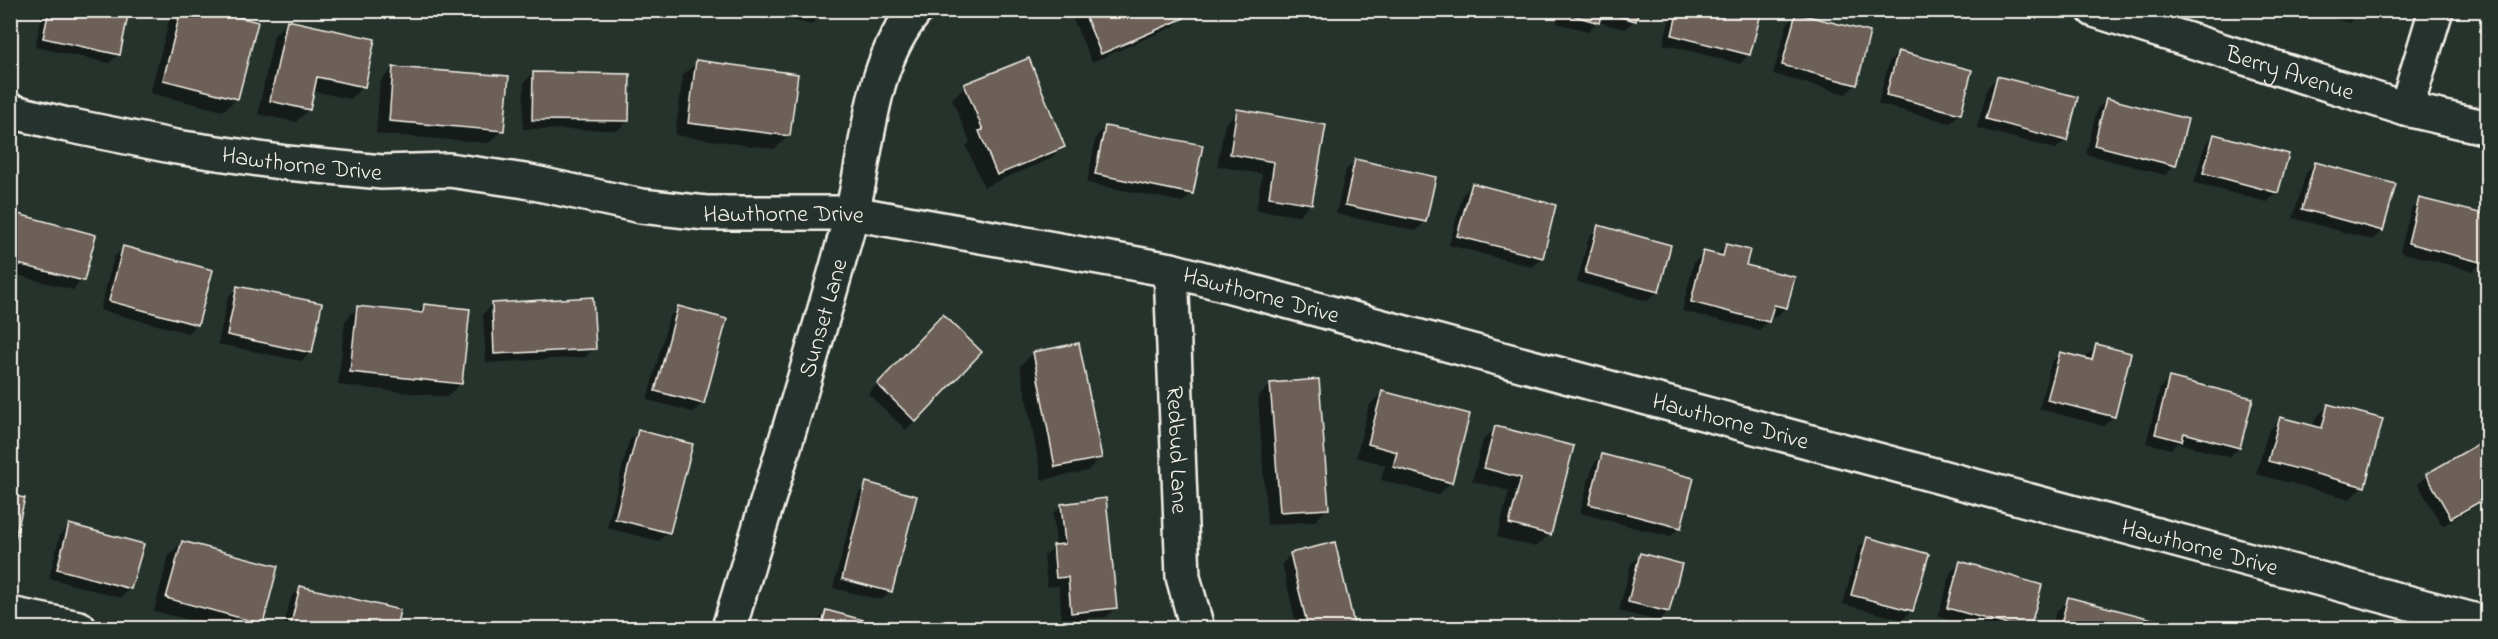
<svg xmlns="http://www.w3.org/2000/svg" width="2498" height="639" viewBox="0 0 2498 639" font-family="'Indie Flower',sans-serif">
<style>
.shadow{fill:#0007}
.building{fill:#6c6058;stroke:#f4f1e8;stroke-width:1.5}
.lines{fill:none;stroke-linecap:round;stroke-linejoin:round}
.minor-casing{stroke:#f4f1e8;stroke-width:38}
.minor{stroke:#26332d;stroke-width:33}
.labels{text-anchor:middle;stroke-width:5;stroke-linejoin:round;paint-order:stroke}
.street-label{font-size:24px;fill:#f4f1e8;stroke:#26332d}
</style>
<rect width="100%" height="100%" fill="#26332d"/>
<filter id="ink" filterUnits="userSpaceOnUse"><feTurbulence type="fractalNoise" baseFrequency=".0167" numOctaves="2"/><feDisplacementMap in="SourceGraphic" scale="12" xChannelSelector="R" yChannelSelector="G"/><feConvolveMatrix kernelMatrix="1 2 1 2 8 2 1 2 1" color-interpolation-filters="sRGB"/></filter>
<g filter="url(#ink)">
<!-- shadow -->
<g class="shadow">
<path d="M43,10H101L119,54L109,63L35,47Z"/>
<path d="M172,10H221L237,98L223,111L150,93Z"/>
<path d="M756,10H825L811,25Z"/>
<path d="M1079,10H1179L1182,18L1173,27L1092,62L1072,17Z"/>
<path d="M1560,10H1637L1635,20L1625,29L1597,22L1588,31L1557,23Z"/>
<path d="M1672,10H1758L1749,54L1740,64L1663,44Z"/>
<path d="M2305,10H2359L2349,23Z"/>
<path d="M1796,14L1856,84L1846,94L1773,74L1787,24Z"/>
<path d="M287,22L364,86L350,99L313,91L309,109L296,122L258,114L274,35Z"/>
<path d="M2488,46V70L2481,69Z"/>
<path d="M1898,53L1960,113L1950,123L1878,104L1889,62Z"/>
<path d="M697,62L788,136L775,149L675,135L683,75Z"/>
<path d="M393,68L503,130L489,143L376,134L380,82Z"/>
<path d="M533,73L628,121L618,130L523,129L524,83Z"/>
<path d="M1997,77L2066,140L2056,149L1977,128L1988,87Z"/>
<path d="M965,86L1063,146L1050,159L984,187L966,146L970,142L952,99Z"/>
<path d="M2107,99L2174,165L2165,175L2086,154L2097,109Z"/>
<path d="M1238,111L1311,203L1298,216L1256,210L1262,174L1217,166L1225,124Z"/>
<path d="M1105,127L1192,193L1183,202L1087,183L1096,137Z"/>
<path d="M2214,135L2287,155L2277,193L2267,202L2194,183L2205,145Z"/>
<path d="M1355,161L1425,222L1416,231L1336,214L1346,170Z"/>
<path d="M2315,163L2382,231L2372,240L2293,218L2306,173Z"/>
<path d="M1472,184L1542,258L1532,267L1449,245L1463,194Z"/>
<path d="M2420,200L2482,262L2473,271L2400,252L2411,209Z"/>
<path d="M18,216L82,280L73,290L10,273V224Z"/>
<path d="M1598,227L1669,246L1657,292L1648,301L1577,282L1589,237Z"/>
<path d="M1727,245L1745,266L1793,278L1785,308L1776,317L1769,316L1768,321L1759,330L1682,311L1694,262L1704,253L1717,255Z"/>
<path d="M124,247L197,324L188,333L100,310L114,257Z"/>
<path d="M237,288L311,352L301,361L218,344L228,297Z"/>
<path d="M493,304L594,348L585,357L486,363L483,314Z"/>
<path d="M424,306L460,384L447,397L338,385L345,321L358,307L416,314Z"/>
<path d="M678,308L703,403L693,412L647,400L669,317Z"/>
<path d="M943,316L915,421L906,430L868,394Z"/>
<path d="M2097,346L2129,354L2113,417L2104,426L2039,409L2051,363L2060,353L2086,360L2087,355Z"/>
<path d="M1033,353L1100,458L1087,471L1042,480L1020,366Z"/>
<path d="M2170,378L2239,448L2229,457L2177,443L2171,449L2146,443L2160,388Z"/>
<path d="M1271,384L1328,508L1315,521L1267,525L1258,397Z"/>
<path d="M1382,392L1451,482L1438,495L1381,480L1385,465L1356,457L1369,406Z"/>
<path d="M2328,406L2363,486L2350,499L2256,474L2268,432L2281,418L2313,427L2315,419Z"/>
<path d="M1496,427L1550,534L1536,547L1497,537L1509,491L1472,481L1483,440Z"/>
<path d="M639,431L668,532L659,541L607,528L629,441Z"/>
<path d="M2488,448V499L2442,526L2418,484L2427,475Z"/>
<path d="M1602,456L1680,527L1670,537L1580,513L1593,465Z"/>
<path d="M867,484L891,591L881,600L833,588L858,494Z"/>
<path d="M1062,505L1116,608L1106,617L1062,621L1059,586L1047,587L1044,556L1056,546L1053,514Z"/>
<path d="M70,525L130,588L121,598L49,578L60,535Z"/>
<path d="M1867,539L1927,555L1911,611L1902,620L1843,604L1858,548Z"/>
<path d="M182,542L262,623L256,628H220L154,611L169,555Z"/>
<path d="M1334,544L1354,628H1297L1282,564L1291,554Z"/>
<path d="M1641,555L1668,612L1658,621L1619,611L1631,564Z"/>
<path d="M1960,563L2041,586L2029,628H1978L1938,617L1951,572Z"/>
<path d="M300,588L399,611L395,628H283L291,597Z"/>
<path d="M2069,599L2177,627V628H2051L2056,612Z"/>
<path d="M826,612L869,623L868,628H815L817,621Z"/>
</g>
<!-- building -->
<g class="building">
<path d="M49,10H108L128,15L120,55L43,38Z"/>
<path d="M181,10H223L222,13L258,22L238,99L163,80Z"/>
<path d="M1083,10H1181L1184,18L1101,54Z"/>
<path d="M1566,10H1639L1636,21L1602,12L1599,23L1565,13Z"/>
<path d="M1678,10H1762L1750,55L1672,35Z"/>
<path d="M2343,10H2360L2359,15Z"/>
<path d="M1796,13L1870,32L1857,85L1782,65Z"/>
<path d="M287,20L375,39L365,87L317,77L310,110L270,101Z"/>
<path d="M1898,51L1972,70L1961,114L1886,95Z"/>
<path d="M1029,58L1065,147L997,175L979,131L983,130L964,84Z"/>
<path d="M696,60L798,74L790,136L688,123Z"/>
<path d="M393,67L509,76L504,131L389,121Z"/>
<path d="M533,72L630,74L629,121L532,120Z"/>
<path d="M1997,76L2078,97L2067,141L1986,119Z"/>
<path d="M2106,98L2188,119L2176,166L2094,145Z"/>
<path d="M1237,109L1326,125L1312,204L1269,197L1274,162L1230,154Z"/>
<path d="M1105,126L1203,145L1193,194L1095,174Z"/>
<path d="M2214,134L2289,154L2278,193L2203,173Z"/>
<path d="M1355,159L1436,177L1426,222L1345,205Z"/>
<path d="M2315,162L2396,184L2383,231L2302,209Z"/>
<path d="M1472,183L1556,205L1543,258L1457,236Z"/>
<path d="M2419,198L2488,215V248L2484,263L2408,243Z"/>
<path d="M18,214L96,235L84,281L10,262V242Z"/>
<path d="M1598,225L1671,245L1659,292L1585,273Z"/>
<path d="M1726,244L1750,250L1746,265L1795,277L1787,308L1774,305L1769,322L1691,302L1703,251L1723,256Z"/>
<path d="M123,246L213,270L198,325L109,301Z"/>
<path d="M237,286L322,303L312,353L227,335Z"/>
<path d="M593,297L596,349L494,354L492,303Z"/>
<path d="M424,304L470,309L462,384L350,372L357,306L423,313Z"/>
<path d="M678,306L727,319L704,404L655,391Z"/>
<path d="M943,314L982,352L916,422L877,384Z"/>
<path d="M1079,343L1102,458L1055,467L1033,352Z"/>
<path d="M2096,344L2131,353L2115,417L2047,400L2060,352L2092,360Z"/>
<path d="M2169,377L2253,398L2240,448L2184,433L2182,441L2155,434Z"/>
<path d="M1319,379L1329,509L1280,512L1270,383Z"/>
<path d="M1382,391L1470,414L1452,483L1393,467L1397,452L1368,444Z"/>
<path d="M2328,404L2383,419L2365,487L2268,461L2280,417L2322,428Z"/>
<path d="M1495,426L1574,446L1551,535L1509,524L1521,478L1484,468Z"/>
<path d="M638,430L693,444L670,533L615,519Z"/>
<path d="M2485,440L2488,445V497L2451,518L2426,474Z"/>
<path d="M1602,454L1694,478L1681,528L1589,504Z"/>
<path d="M866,482L917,496L892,592L842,579Z"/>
<path d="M10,495L25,498L13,547H10Z"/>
<path d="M1106,498L1117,608L1071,613L1068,577L1056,578L1053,545L1065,544L1061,504Z"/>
<path d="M69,524L144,544L131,589L57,569Z"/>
<path d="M1867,537L1929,554L1913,611L1851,595Z"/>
<path d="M182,541L278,566L263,624L166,598Z"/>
<path d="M1335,542L1355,628H1308L1290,553Z"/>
<path d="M1640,553L1682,564L1669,612L1628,602Z"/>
<path d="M1960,561L2042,585L2030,628H2019L1947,608Z"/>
<path d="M300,586L400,610L396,628H290Z"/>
<path d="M2068,597L2179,626V628H2060Z"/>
<path d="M826,610L871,622L869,628H821Z"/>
<path d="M429,624L446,628H427Z"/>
</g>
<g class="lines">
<defs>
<g id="minor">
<path id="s1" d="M2094,10L2406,109L2488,128"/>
<path d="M2406,109L2436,10"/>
<path id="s2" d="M10,111L67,125L176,147L287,163L382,172L449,170L525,181L641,206L706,213H852L1171,270L2488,624"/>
<path id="s3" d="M1171,270L1183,577L1197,628"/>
<path d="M10,614L79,628"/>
<path id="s4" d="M729,628C770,491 814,354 851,216C870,146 867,69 916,10"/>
</g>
</defs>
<!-- minor casing -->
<use href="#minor" class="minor-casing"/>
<!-- minor -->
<use href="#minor" class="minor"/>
</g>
</g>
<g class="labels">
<!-- street labels -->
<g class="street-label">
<text dy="8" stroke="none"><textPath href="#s1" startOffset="206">Berry Avenue</textPath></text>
<text dy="8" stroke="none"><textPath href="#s2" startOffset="297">Hawthorne Drive</textPath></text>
<text dy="8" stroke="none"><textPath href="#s2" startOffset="783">Hawthorne Drive</textPath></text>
<text dy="8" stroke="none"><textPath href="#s2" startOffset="1269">Hawthorne Drive</textPath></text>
<text dy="8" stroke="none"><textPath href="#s4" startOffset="324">Sunset Lane</textPath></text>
<text dy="8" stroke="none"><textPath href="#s2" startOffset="1755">Hawthorne Drive</textPath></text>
<text dy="8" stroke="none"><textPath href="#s3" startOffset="180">Redbud Lane</textPath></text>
<text dy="8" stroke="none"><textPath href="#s2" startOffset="2241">Hawthorne Drive</textPath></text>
</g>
</g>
<!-- margin -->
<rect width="2498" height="639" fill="none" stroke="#26332d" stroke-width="36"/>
<rect x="18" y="18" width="2462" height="603" fill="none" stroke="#f4f1e8" stroke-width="2" filter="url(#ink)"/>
</svg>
